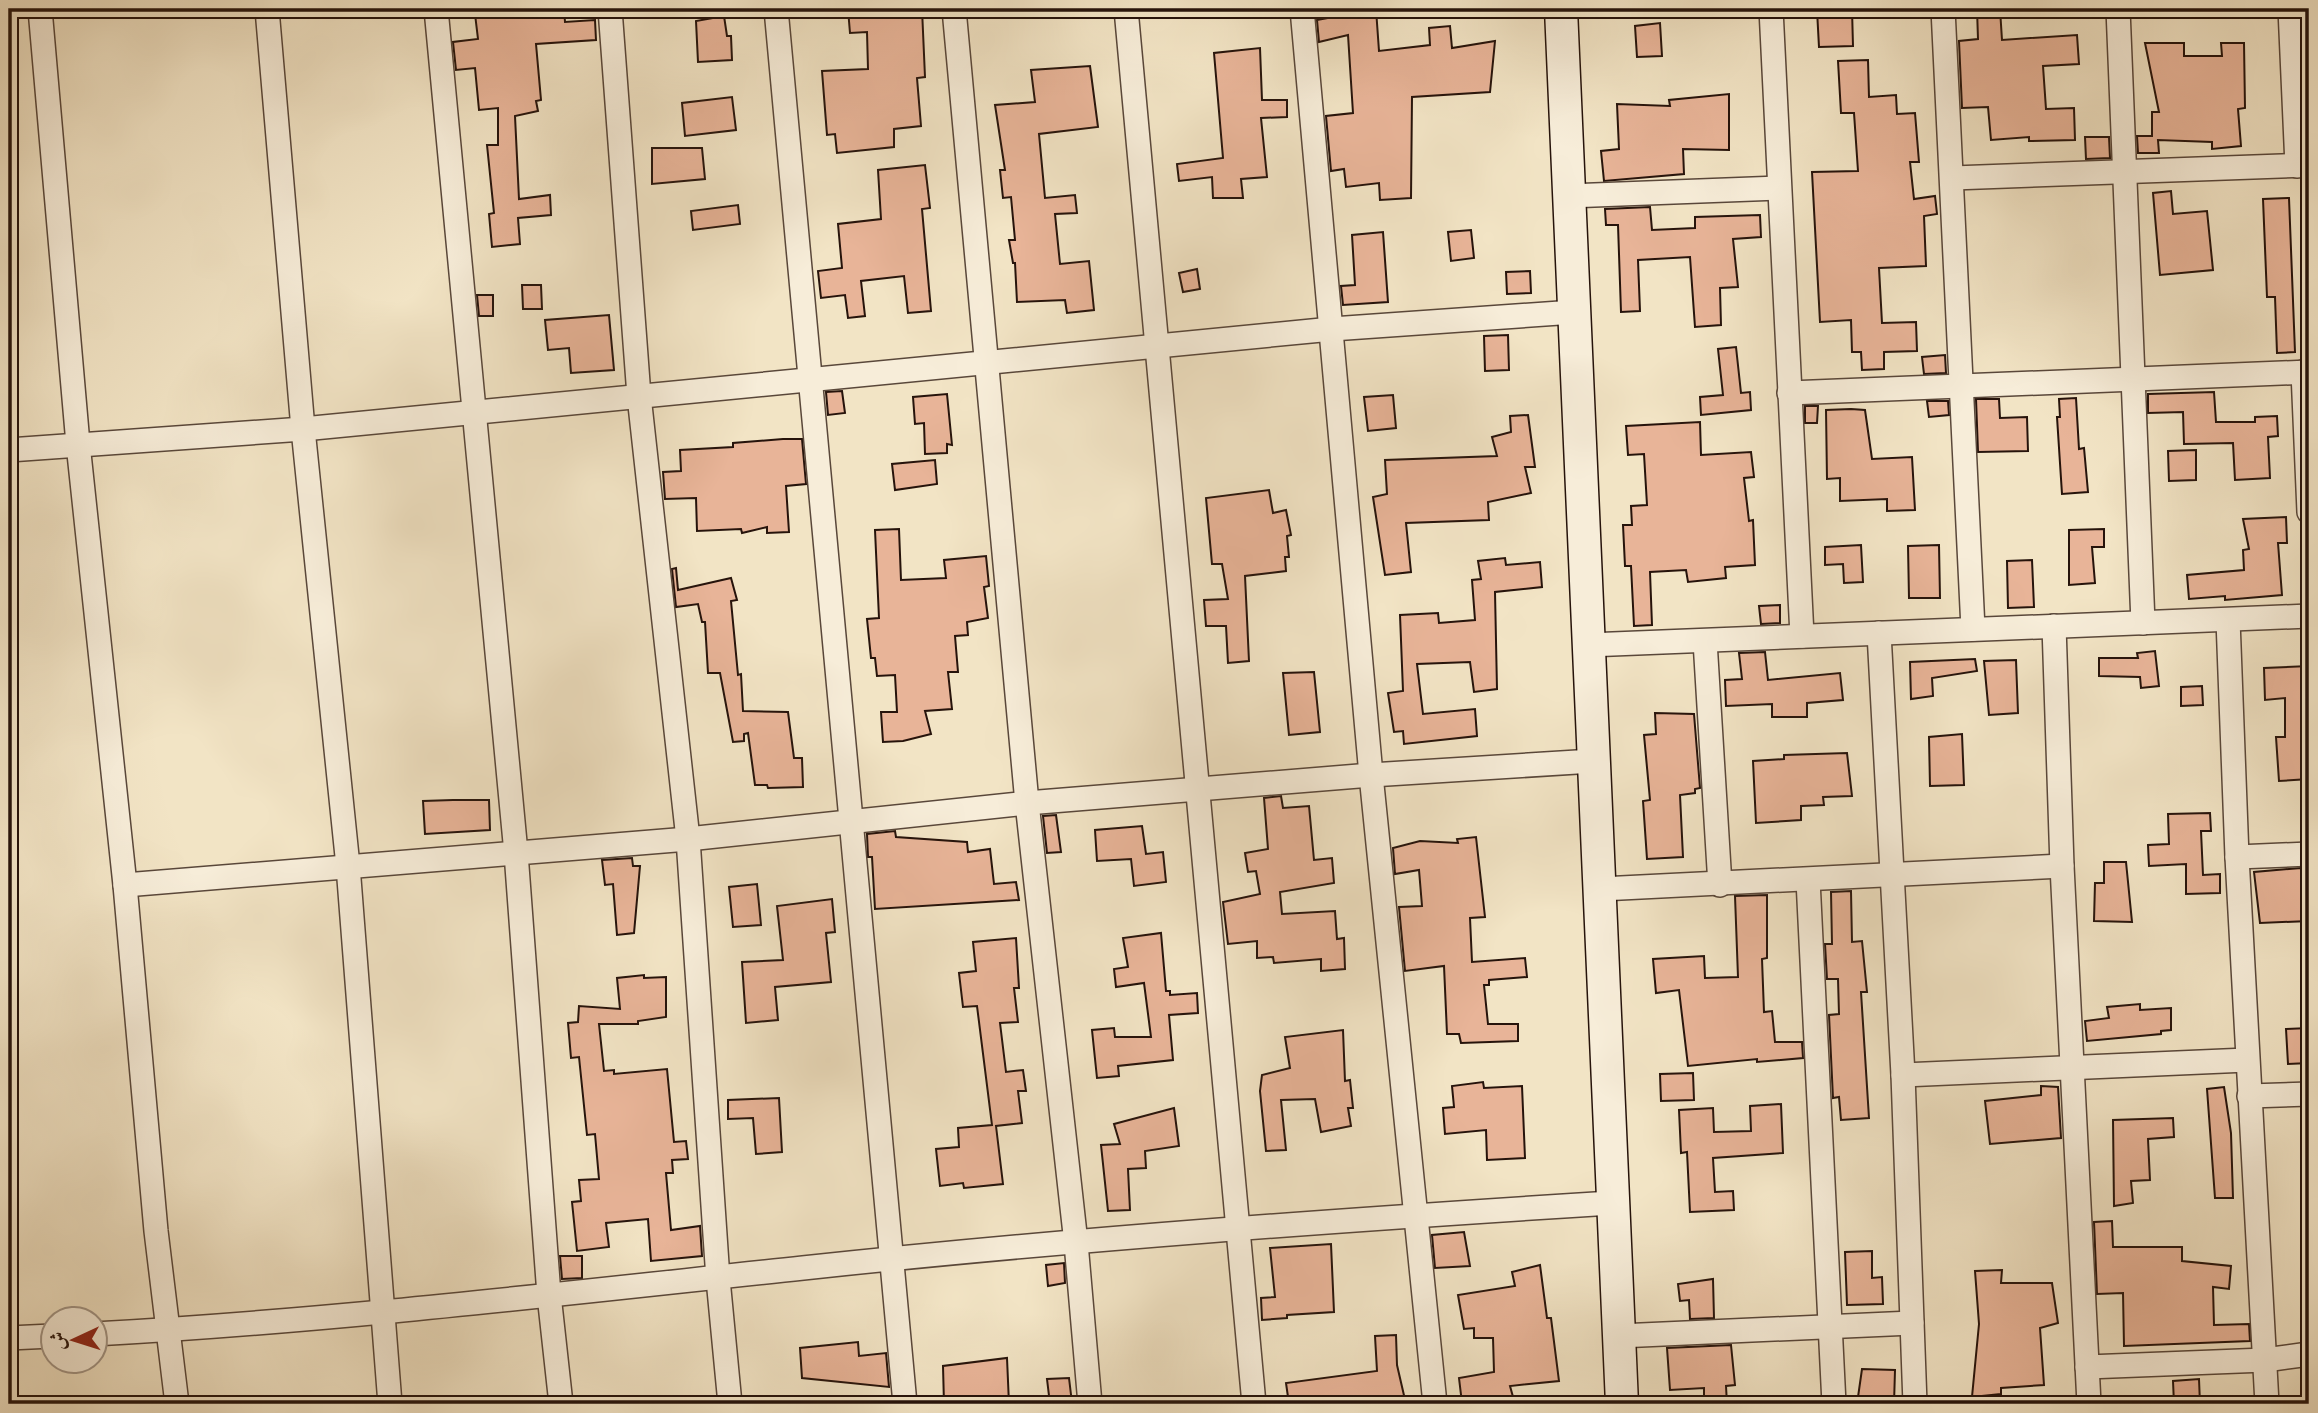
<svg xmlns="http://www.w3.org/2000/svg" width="2318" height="1413" viewBox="0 0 2318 1413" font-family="Cardo,Amiri,serif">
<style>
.building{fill:#e8b498;stroke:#26130b;stroke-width:2}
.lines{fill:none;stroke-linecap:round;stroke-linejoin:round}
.street-casing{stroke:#59473a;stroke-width:26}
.secondary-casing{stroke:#26130b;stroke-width:35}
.street{stroke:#f7edd9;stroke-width:23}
.secondary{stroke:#f7edd9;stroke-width:32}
</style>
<rect width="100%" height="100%" fill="#f2e4c5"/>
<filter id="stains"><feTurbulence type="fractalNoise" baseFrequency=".00286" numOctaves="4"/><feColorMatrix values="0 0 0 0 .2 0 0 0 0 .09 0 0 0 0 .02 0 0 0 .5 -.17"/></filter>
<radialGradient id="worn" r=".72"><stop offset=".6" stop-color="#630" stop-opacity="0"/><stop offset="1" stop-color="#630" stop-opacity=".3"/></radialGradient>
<!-- building -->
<g class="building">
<path d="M518,9H564L565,22L595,20L596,40L536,44L541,100L536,101L538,111L515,116L519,199L550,195L551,215L518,218L520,244L492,247L489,214L494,213L487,145H498V108L479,110L475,68L456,70L453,42L478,39L475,14Z"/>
<path d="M848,9H922L925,77L917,78L921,126L894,129V147L837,153L835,134L827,135L822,71L868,69L867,32L850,33Z"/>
<path d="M1376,9L1379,51L1430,45L1429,28L1450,26L1452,48L1495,41L1490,92L1412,97L1411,198L1380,200L1379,183L1346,187L1344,169L1331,171L1326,116L1353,113L1348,35L1319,42L1317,20L1339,16V11Z"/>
<path d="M1852,9L1853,46L1819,47L1817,10Z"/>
<path d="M1977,9H2000L2002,40L2077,35L2079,64L2043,66L2046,109L2074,108L2075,140L2029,141V137L1991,140L1988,107L1962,108L1959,41L1978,39Z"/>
<path d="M724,16L727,36H731L732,60L698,62L696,21Z"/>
<path d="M1660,23L1662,56L1637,57L1635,26Z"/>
<path d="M2145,43H2184V56H2222L2221,43H2244L2245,108L2238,109L2241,146L2212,149V142L2158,140L2159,153H2138L2137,136H2152V112H2159Z"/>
<path d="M1260,48L1262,100H1287V117L1261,118L1267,177L1241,179L1243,198H1213L1212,177L1179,181L1177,164L1223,158L1214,53Z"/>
<path d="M1868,60L1869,97L1896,95L1897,114L1915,113L1919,162H1910L1914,199L1935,196L1937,214L1924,216L1926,266L1879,268L1882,323L1916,322L1917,351L1884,352V369L1862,370L1861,352H1852L1851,320L1820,322L1812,172L1858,171L1854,113H1841L1838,61Z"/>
<path d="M1090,66L1098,127L1039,134L1045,198L1075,195L1077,213L1055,214L1060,264L1089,261L1094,310L1067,313L1065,300L1017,302L1015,263H1013L1009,240H1015L1011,197L1003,198L1000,170H1005L995,105L1035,102L1031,70Z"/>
<path d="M1729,94V150L1683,149L1684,174L1604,181L1601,151L1619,149L1617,104L1670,106L1669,100Z"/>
<path d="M732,97L736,130L685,136L682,103Z"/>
<path d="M2085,137H2109L2110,158L2086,159Z"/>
<path d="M652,148H702L705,179L652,184Z"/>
<path d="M925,165L930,208L922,209L931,311L908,313L904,276L861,281L865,316L848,318L845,295L821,298L818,271L842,268L838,224L881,219L878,170Z"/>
<path d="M2171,191L2173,214L2207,211L2213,270L2160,275L2153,193Z"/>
<path d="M2289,198L2295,352L2277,353L2275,297H2267L2263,199Z"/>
<path d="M738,205L740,224L693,230L691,211Z"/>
<path d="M1650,207L1652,230L1695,228V217L1760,215L1761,237L1733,239L1738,287L1720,288L1721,325L1695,327L1690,257L1638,260L1640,311L1621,312L1618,225H1606L1605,209Z"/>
<path d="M1471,230L1474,258L1451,261L1448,232Z"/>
<path d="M1383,232L1388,302L1343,305L1341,286L1355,285L1352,235Z"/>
<path d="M1197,269L1200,289L1183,292L1179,273Z"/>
<path d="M1530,271L1531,293L1507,294L1506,272Z"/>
<path d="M522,285H541L542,309H523Z"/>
<path d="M477,295H493V316H479Z"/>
<path d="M609,315L614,370L571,373L569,348L548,350L545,320Z"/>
<path d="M1508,335L1509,370L1485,371L1484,336Z"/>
<path d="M1736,347L1741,393L1750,392L1751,410L1701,415L1700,397L1723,395L1718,349Z"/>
<path d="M1945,355L1946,373L1924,374L1922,357Z"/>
<path d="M842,391L845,413L828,415L826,392Z"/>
<path d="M2214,392L2216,422H2255V417L2277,416L2278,436L2268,437L2270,478L2235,480L2233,443L2184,444L2183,412L2148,413V394Z"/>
<path d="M947,394L952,445L947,444V453L925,454L924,423L915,424L913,397Z"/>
<path d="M1393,395L1396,428L1368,431L1364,397Z"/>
<path d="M2076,398L2079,449L2084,448L2088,492L2062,494L2057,417H2060L2059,399Z"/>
<path d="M1976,399H1999L2000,418L2027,417L2028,451L1978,452Z"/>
<path d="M1927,401H1948L1949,415L1929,417Z"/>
<path d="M1805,406H1818L1817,423H1805Z"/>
<path d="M1851,409L1865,410L1872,459L1912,457L1915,510L1887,511V499L1840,501V478L1827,479L1826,410Z"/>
<path d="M1528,415L1535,467H1525L1531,493L1488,502L1489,520L1406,523L1411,572L1385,575L1373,497L1387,494L1385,460L1497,456L1492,437L1511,432L1510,416Z"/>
<path d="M1700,422L1701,455L1751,452L1754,477L1744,478L1749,521L1753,520L1755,565L1725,567L1726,578L1688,582L1686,570L1650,572L1652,625L1634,626L1631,566H1625L1623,525H1632L1631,506L1647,505L1644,454L1628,455L1626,426Z"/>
<path d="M783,439H802L806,484L786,486L789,532L767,533V527L742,533L741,529L697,531L696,498L665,499L663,472L681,471L680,450L733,447V443Z"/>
<path d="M2196,450V480L2169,481L2168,451Z"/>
<path d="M935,460L937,484L895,490L892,464Z"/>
<path d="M1269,490L1273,513L1286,510L1291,535L1287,536L1289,557H1285L1286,571L1245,576L1249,661L1228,663L1226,626H1206L1204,600L1228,599L1222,564H1212L1206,498Z"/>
<path d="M2286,517L2287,543H2278L2282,595L2225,600V596L2189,599L2187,575L2244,570L2243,550L2249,549L2243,519Z"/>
<path d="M899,529L901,580L946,578L944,560L986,556L989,586L984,587L988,618L967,622L968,635L955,636L958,672H948L952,709L925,711L931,734L903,741L883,742L881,712H897L895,675L877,676L875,658H871L867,619L879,618L875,530Z"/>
<path d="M2104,529V547H2092L2095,583L2069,585V530Z"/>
<path d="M1861,545L1863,582L1844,583L1843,564L1825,565V547Z"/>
<path d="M1939,545L1940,598H1909L1908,546Z"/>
<path d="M1505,558L1506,565L1540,562L1542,587L1495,592L1497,689L1474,692L1470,662L1417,664L1423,714L1475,709L1477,736L1404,744L1403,731L1394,732L1388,693L1403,691L1400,615L1438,613L1439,623L1475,620L1472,580L1481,579L1478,561Z"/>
<path d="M2032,560L2034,607L2008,608L2007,561Z"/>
<path d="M676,568L678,590L731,578L737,600L731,601L738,675L741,674L743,711L788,712L794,758H802L803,787L768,788L767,785H755L748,733L744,734V741L733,742L720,673H708L705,622H702L698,604L676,607L672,569Z"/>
<path d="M1780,605V623L1761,624L1759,606Z"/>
<path d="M2155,651L2159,686L2141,688L2140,677L2099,676V658H2138L2137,653Z"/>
<path d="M1765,652L1768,680L1840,673L1843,700L1807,703V717H1772V704L1726,706L1725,680L1742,679L1739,653Z"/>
<path d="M1975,659L1977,671L1932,678L1933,696L1911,699L1910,662Z"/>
<path d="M2016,660L2018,713L1989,715L1984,661Z"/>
<path d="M2309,666V779L2279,781L2276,737H2285V698L2265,700L2264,668Z"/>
<path d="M1314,672L1320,732L1289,735L1283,673Z"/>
<path d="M2202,686L2203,705L2181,706V687Z"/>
<path d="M1655,713L1694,714L1700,788L1695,789V793L1680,795L1683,857L1647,859L1643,801L1650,800L1644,735L1656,734Z"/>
<path d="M1962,734L1964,785L1930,786L1929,737Z"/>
<path d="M1847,753L1852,796L1823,797L1824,805L1801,806V820L1756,823L1753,761L1784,759V755Z"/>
<path d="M1281,796L1283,808L1309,806L1314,860L1332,858L1334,883L1280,892L1282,914L1335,911L1337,939L1344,938L1345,969L1321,971V959L1274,963L1273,957L1257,958V941L1228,944L1223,902L1260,894L1256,871L1248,872L1245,853L1268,849L1264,798Z"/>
<path d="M453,800H489L490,830L425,834L423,801Z"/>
<path d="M2210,813L2211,831H2201L2203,875L2220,874V893L2186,894V864L2149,866L2148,845L2169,844L2168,814Z"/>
<path d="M1056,815L1061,852L1047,853L1043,816Z"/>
<path d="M1142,826L1146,854L1163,852L1166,882L1134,886L1131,859L1097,861L1095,830Z"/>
<path d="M895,831L896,837L967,842L968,852L990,849L994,884L1016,882L1019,900L875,909L872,857H868L867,834Z"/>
<path d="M1476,837L1485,917L1470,918L1472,962L1525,958L1527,977L1489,980V985H1484L1488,1024H1518V1041L1461,1043L1459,1034H1447L1444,966L1405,971L1399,907L1422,906L1419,870L1395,874L1393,848L1420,841L1458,843L1457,839Z"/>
<path d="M632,858L633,866H640L634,933L617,935L613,884L605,885L602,860Z"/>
<path d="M2104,862H2126L2132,922L2094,921L2095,883H2104Z"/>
<path d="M2301,868L2305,895L2309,894V921L2260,923L2254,872Z"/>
<path d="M757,884L761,925L733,927L729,887Z"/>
<path d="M1851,891L1852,942L1862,941L1867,992H1861L1869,1118L1841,1120L1839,1097L1833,1098L1829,1015L1839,1014L1838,979H1827L1825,944H1832L1831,892Z"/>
<path d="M1767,895V958L1762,959L1764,1012L1772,1011L1775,1042H1802L1803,1058L1757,1062V1059L1688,1066L1679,990L1656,993L1653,959L1704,956L1705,978L1738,977L1735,896Z"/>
<path d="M832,899L835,932L826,933L831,982L775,987L778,1020L746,1023L742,962L783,960L777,906Z"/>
<path d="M1161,933L1166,991H1170V995L1197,993L1198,1013L1169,1015L1173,1060L1118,1066L1119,1076L1097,1078L1092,1030L1114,1028L1115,1037H1151L1144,983L1116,987L1114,969L1128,967L1123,938Z"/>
<path d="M1016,938L1019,988H1014L1018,1022L1000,1023L1006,1072L1023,1070L1026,1091H1018L1022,1123L996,1126L1003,1184L964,1188L963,1183L940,1186L936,1149L959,1147L958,1128L992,1125L977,1006L963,1007L959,973L976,971L973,942Z"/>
<path d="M644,975V978L666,977V1017L638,1021V1024H599L604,1071L614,1070V1074L667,1069L674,1142L686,1141L688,1159L672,1160L673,1173H666L671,1230L700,1226L702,1256L651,1261L648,1219L606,1223L609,1247L577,1251L572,1202L581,1201L579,1180L599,1179L595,1134L587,1135L579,1057L571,1058L568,1023L578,1022L579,1006L620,1009L617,978Z"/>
<path d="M2140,1004V1010L2171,1008V1030L2161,1031V1034L2087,1041L2085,1021L2109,1018L2107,1007Z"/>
<path d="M2309,1028V1063L2288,1064L2286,1029Z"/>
<path d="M1343,1030L1345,1081L1350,1080L1353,1108H1348L1351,1126L1321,1132L1315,1099L1281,1100L1286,1150L1266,1151L1260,1091L1262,1075L1290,1068L1285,1037Z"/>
<path d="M1693,1073L1694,1100L1661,1101L1660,1074Z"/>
<path d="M1483,1082L1484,1088L1522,1086L1525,1158L1487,1160L1486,1130L1445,1134L1443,1108L1454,1107L1452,1086Z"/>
<path d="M2041,1086L2058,1087L2061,1138L1990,1144L1985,1101L2041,1095Z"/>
<path d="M2224,1087L2231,1133L2233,1198H2215L2207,1089Z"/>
<path d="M779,1098L782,1152L756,1154L753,1118L728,1119V1100Z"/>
<path d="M1781,1104L1783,1153L1713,1158L1715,1192L1733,1191L1734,1210L1690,1212L1687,1152L1681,1153L1679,1110L1713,1108L1714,1132L1751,1131L1750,1106Z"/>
<path d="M1174,1108L1179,1146L1145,1151L1146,1168L1128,1169L1130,1210L1108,1211L1101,1145L1120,1144L1114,1124Z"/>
<path d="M2173,1118L2174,1137L2148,1139L2150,1180L2131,1181L2133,1203L2114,1206L2113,1120Z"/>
<path d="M2112,1221L2113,1247H2182V1261L2231,1266L2229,1289L2213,1287L2214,1325L2249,1324L2250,1341L2124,1346L2123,1293L2097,1294L2094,1222Z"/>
<path d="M1464,1232L1470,1266L1435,1268L1432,1235Z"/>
<path d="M1331,1244L1334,1312L1287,1315V1318L1262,1320L1261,1298L1275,1297L1270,1248Z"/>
<path d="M1872,1251V1278L1882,1277L1883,1304L1847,1305L1845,1252Z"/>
<path d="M560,1256H582V1278L562,1279Z"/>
<path d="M1064,1263L1065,1283L1048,1286L1046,1265Z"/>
<path d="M1540,1265L1547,1318H1551L1559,1381L1510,1386L1515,1404H1483L1482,1401L1462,1403L1459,1378L1494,1372L1493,1338H1474V1328L1464,1329L1458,1295L1515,1286L1512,1272Z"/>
<path d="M2002,1270L2001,1283H2052L2058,1323L2040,1328L2044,1385L2001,1388V1394L1972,1397L1979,1324L1975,1271Z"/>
<path d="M1713,1279L1714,1318L1690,1319L1689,1300L1680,1301L1678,1284Z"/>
<path d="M1396,1335L1397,1365L1406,1404H1366L1365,1398L1323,1404H1289L1286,1383L1377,1371L1375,1336Z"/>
<path d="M858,1342L859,1356L886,1353L889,1387L802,1378L800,1348Z"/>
<path d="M1731,1345L1735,1385L1726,1386L1727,1404H1704V1388L1670,1390L1667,1348Z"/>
<path d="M1007,1358L1009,1404H944L943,1366Z"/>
<path d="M1862,1369L1895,1370L1894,1404H1857Z"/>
<path d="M1069,1378L1072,1403L1050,1404L1047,1379Z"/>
<path d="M2199,1379L2200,1404H2174L2173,1381Z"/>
</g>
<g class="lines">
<defs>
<g id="street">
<path d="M40,9L78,444L125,885L156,1231L177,1404"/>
<path d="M267,9L303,429L348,866L390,1404"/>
<path d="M436,9L516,853L549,1295L561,1404"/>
<path d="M610,9L639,396L688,839L718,1279L730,1404"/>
<path d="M776,9L905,1404"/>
<path d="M954,9L1027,803L1076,1243L1090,1404"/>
<path d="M1126,9L1254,1404"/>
<path d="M1302,9L1371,775L1435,1404"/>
<path d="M1771,9L1802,636"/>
<path d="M1943,9L1973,629"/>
<path d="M2118,9L2143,623"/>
<path d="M2290,9L2297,166"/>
<path d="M1953,178L2309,165"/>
<path d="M1568,196L1779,188"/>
<path d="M2303,372L2309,512"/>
<path d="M1789,393L2309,372"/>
<path d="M9,450L303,429L1332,329L1574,312"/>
<path d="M2228,620L2237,857L2267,1404"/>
<path d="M2054,626L2062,866L2089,1404"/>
<path d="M1879,633L1903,1075L1915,1404"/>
<path d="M1705,641L1720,885"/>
<path d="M1588,645L2309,616"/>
<path d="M2237,857L2309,854"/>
<path d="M1808,880L1834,1404"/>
<path d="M125,885L688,839L1027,803L1371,775L1593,761"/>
<path d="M1601,889L2062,866"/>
<path d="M1903,1075L2247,1060"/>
<path d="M2249,1096L2309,1094"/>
<path d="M94,1334C331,1321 567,1293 803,1268C1072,1239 1342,1220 1611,1203"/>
<path d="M1619,1336L1912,1323"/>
<path d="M9,1338L52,1336"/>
<path d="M2087,1367L2265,1360L2309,1354"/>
</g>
<path id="secondary" d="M1561,9L1622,1404"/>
</defs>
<!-- street casing -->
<use href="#street" class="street-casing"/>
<!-- secondary casing -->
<use href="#secondary" class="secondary-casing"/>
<!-- street -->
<use href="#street" class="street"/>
<!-- secondary -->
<use href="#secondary" class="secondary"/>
</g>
<!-- margin -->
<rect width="2318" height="1413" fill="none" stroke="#f2e4c5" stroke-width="35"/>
<rect x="10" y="10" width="2297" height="1392" fill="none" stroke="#26130b" stroke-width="3.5"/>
<rect x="18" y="18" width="2283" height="1378" fill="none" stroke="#26130b" stroke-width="2"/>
<!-- north arrow -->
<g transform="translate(74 1340) rotate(266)"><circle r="33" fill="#f7edd9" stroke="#a39687" stroke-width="2"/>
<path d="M0-5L12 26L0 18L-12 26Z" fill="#8f2418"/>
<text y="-10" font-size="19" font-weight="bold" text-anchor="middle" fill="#26130b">ش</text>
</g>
<rect width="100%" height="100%" filter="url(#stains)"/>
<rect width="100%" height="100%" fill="url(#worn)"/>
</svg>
